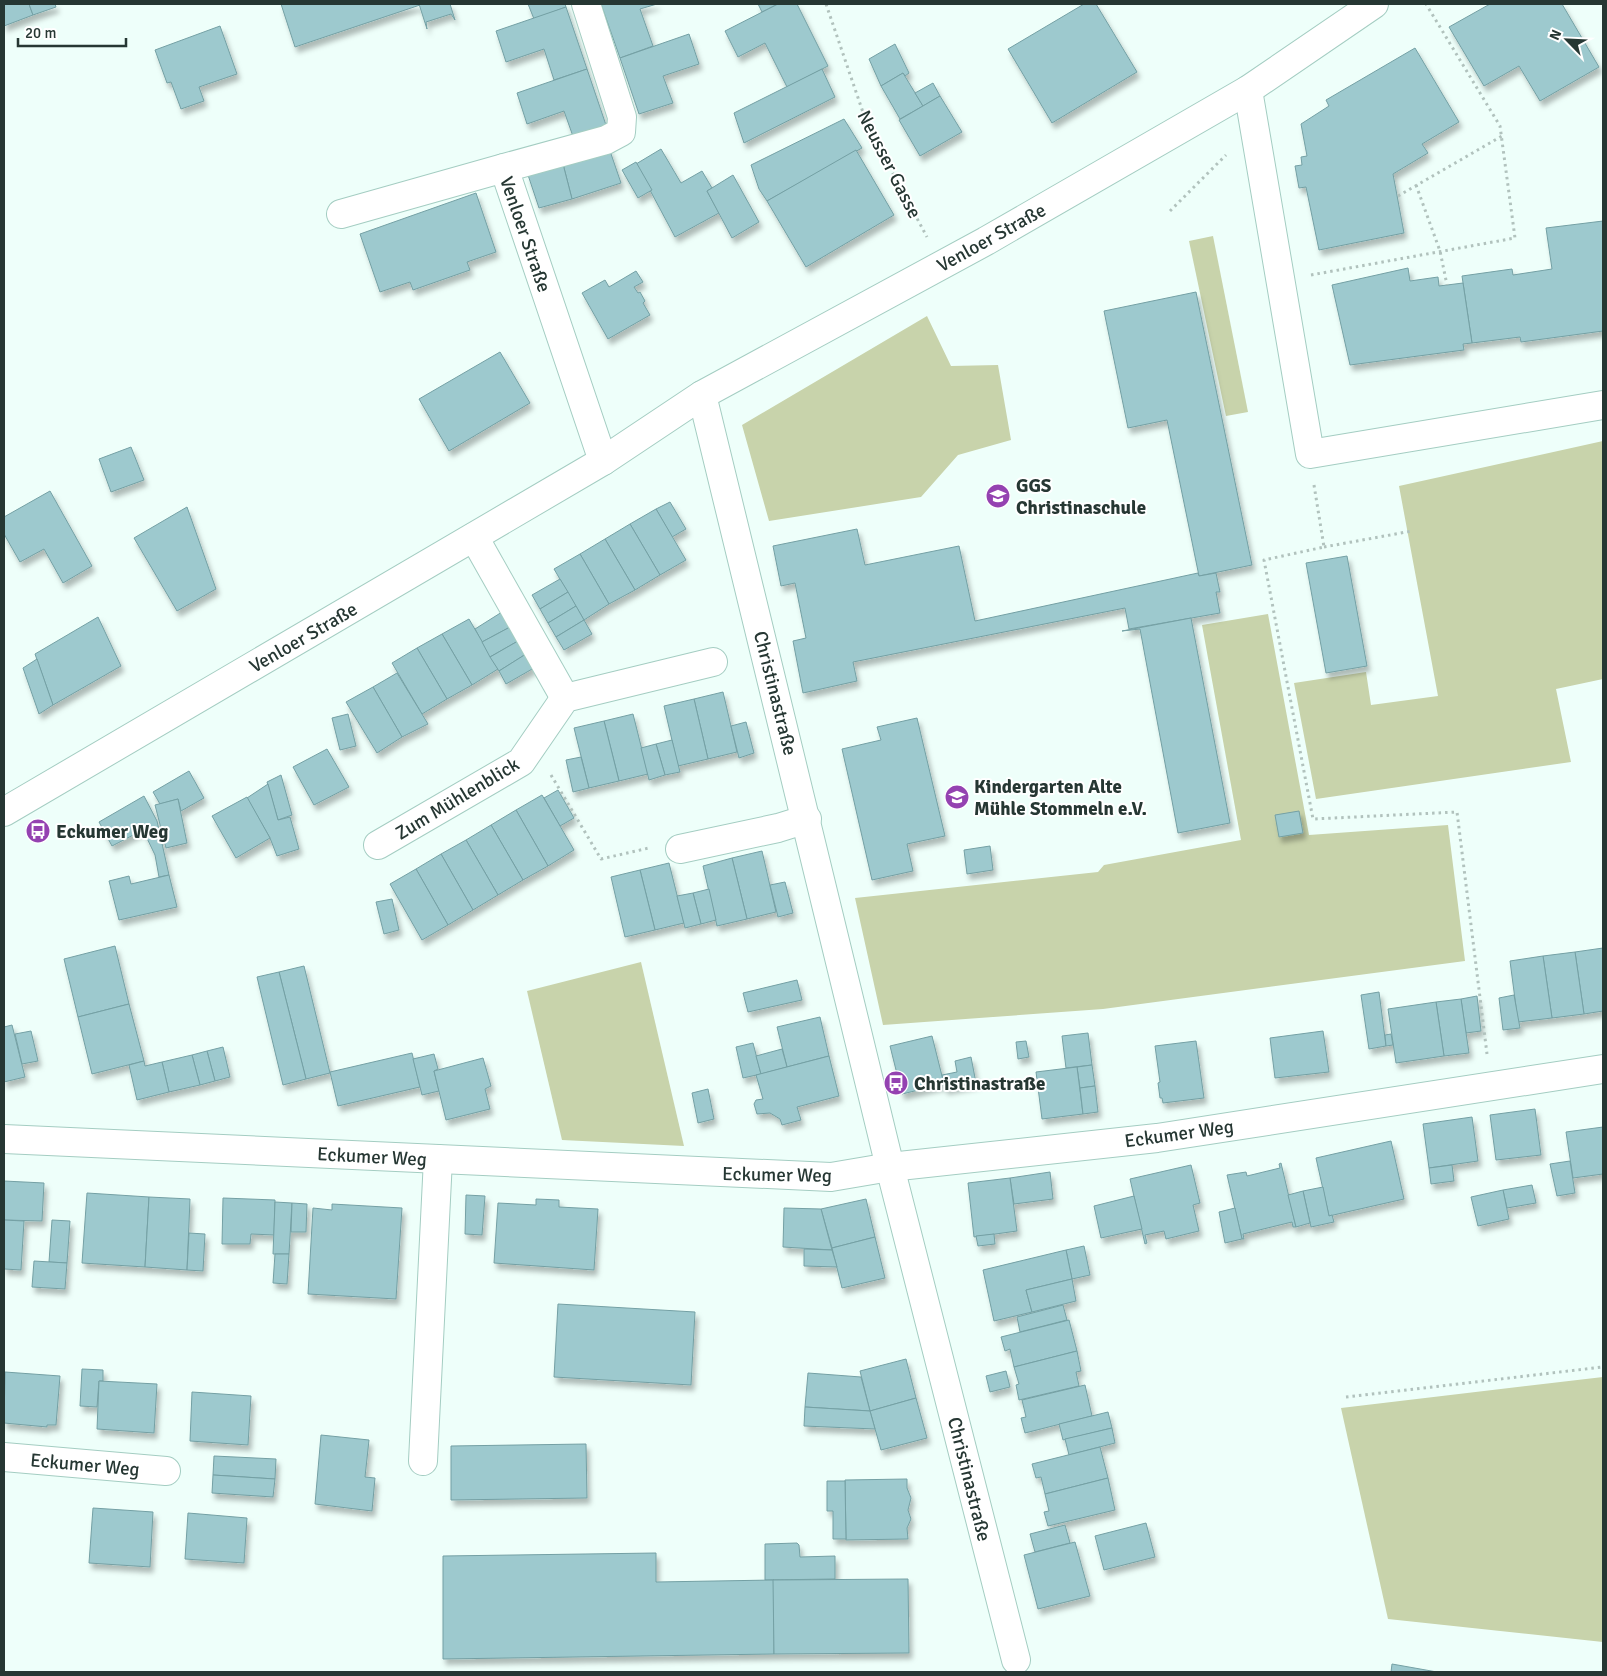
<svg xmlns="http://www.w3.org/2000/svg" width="1607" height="1676" viewBox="0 0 1607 1676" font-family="Signika,sans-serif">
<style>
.green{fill:#c8d3ab}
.building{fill:#9dc9ce;stroke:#74a0a4;filter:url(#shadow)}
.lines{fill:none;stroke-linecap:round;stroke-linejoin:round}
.minor-casing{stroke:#a4cdc2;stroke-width:30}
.path{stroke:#b1c2bd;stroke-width:3;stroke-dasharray:2.5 4;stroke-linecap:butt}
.minor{stroke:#fff;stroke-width:28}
.labels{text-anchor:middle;stroke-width:4;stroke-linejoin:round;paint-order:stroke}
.street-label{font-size:19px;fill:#263733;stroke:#fff}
.poi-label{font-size:19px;font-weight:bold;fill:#263733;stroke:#fff;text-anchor:start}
</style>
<defs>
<filter id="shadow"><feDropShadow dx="3" dy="5.5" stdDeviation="2.5" flood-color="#0004"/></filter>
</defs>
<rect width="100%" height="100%" fill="#eefffa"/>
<!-- green -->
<g class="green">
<path d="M1213,236L1248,412L1226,416L1189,241Z"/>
<path d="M927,316L951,366L998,365L1011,440L958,455L921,497L769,521L742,425Z"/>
<path d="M1603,441V679L1556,689L1571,762L1316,799L1294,683L1366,672L1371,705L1438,696L1399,486Z"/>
<path d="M1268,614L1309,835L1448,825L1465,961L1103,1009L883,1025L855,898L1098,872L1104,865L1241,840L1202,625Z"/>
<path d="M641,962L684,1146L562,1140L527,991Z"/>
<path d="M1603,1377V1642L1388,1619L1341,1408Z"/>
</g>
<!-- building -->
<g class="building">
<path d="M4,4H29L33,15L4,26Z"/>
<path d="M29,4H55L56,7L33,15Z"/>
<path d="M281,4H419L420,5L295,47Z"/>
<path d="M419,4H450L455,20L451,14L426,22L427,29Z"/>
<path d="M528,4H565L566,7L534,19Z"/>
<path d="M601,4H657L640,9L653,46L620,58Z"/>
<path d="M758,4H778L762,12Z"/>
<path d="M778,4H797L828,66L787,87L765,43L738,57L725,31Z"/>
<path d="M1084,4H1096L1137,72L1052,123L1008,49Z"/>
<path d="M1490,4H1562L1599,67L1540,101L1519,66L1484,86L1449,27Z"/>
<path d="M566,7L587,69L554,80L544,49L506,62L496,31Z"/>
<path d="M220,26L237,74L199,87L204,101L181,109L171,82L167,83L155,50Z"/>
<path d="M689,34L699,64L663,76L673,103L639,114L620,58Z"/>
<path d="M895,44L909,73L905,76L903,73L881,86L869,59Z"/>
<path d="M1415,48L1459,122L1422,144L1428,153L1393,174L1404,233L1319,250L1306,187L1299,188L1295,166L1302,165L1301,157L1307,156L1301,124L1329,106L1326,100Z"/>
<path d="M587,69L608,131L575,142L564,111L527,124L517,93Z"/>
<path d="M822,69L835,97L744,143L734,113Z"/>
<path d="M903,73L923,106L900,119L881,86Z"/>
<path d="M933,83L940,96L923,106L915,93Z"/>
<path d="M940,96L962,132L920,156L899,120Z"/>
<path d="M844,119L862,148L767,201L759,189L751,165Z"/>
<path d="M609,148L621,183L572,199L563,164Z"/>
<path d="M661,149L681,183L702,171L712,188L707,191L719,213L675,237L636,164Z"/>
<path d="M856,150L894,215L806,267L767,201Z"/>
<path d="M636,162L652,190L638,198L622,170Z"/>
<path d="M563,164L572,199L539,208L528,175Z"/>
<path d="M733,175L759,222L732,238L707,191Z"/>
<path d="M476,193L496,252L467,262L470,270L413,290L410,282L380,292L360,234Z"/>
<path d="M1603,221V331L1521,342L1520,337L1472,343L1462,276L1512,269L1513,275L1552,269L1546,228Z"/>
<path d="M1408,268L1410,281L1438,277L1439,286L1463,283L1472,343L1463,344L1464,350L1350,365L1332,285Z"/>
<path d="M636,271L643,282L634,287L638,293L640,292L645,301L643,303L650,315L608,339L582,293L605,280L609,287Z"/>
<path d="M1196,292L1252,565L1199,576L1167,420L1128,428L1104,311Z"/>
<path d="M500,352L530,403L449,451L419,399Z"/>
<path d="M131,447L144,480L111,492L99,459Z"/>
<path d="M50,491L92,566L63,583L44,549L20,562L4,534V517Z"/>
<path d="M670,502L686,529L672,537L656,509Z"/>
<path d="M187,507L216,589L177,611L134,538Z"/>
<path d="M656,509L686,560L660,575L630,524Z"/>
<path d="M630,524L660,575L635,590L605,539Z"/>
<path d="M857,529L865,565L959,546L975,621L1198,573L1199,576L1216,573L1220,592H1216L1220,613L1129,629L1125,608L853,662L857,681L803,693L793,641L806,638L795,583L781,586L773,546Z"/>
<path d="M605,539L635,590L609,604L580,554Z"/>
<path d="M580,554L609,604L584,620L554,569Z"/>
<path d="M1347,556L1367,666L1326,673L1306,563Z"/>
<path d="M560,579L568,592L540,609L532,595Z"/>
<path d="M568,592L576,606L548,623L540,609Z"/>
<path d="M576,606L584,620L556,637L548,623Z"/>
<path d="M502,612L510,627L482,642L475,629Z"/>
<path d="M98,617L121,666L53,705L35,654Z"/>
<path d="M1191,618L1230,823L1178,833L1140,629L1122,631Z"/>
<path d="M469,619L498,669L472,685L442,634Z"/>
<path d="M584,620L592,634L564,650L556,637Z"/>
<path d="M510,627L518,641L490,657L482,642Z"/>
<path d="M442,634L472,685L447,699L417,648Z"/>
<path d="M518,641L526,654L499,671L490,657Z"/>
<path d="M417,648L447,699L422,714L392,663Z"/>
<path d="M526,654L534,668L506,684L499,671Z"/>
<path d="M37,659L53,705L39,714L23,668Z"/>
<path d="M397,673L428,724L402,737L373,687Z"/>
<path d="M373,687L402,737L377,753L346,702Z"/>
<path d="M723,692L737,752L708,759L694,699Z"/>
<path d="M694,699L708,759L678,766L664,706Z"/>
<path d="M348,714L356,746L340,750L332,718Z"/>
<path d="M633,714L648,774L619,781L604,721Z"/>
<path d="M917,718L945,836L907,844L913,871L872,880L842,749L881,740L877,727Z"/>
<path d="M604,721L619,781L589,788L574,728Z"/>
<path d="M746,722L754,753L739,758L731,726Z"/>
<path d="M672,740L680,772L665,775L656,744Z"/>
<path d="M656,744L665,775L649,780L641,748Z"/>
<path d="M327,749L349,787L314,805L293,767Z"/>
<path d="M581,757L589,788L573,792L566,760Z"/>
<path d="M189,771L204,798L181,811L178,799L160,804L153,792Z"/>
<path d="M281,775L292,815L278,820L267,782Z"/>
<path d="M268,784L278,820L290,817L299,849L277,856L270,838L247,798Z"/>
<path d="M558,790L574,818L560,826L544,798Z"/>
<path d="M542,795L574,850L548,866L516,810Z"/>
<path d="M144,796L157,821L169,875L159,877L155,855L143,830L112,846L99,822Z"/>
<path d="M247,797L270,838L236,858L212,816Z"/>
<path d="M178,799L187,843L166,848L155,805Z"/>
<path d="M516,810L548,866L523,880L491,825Z"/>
<path d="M1299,811L1303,833L1279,837L1275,815Z"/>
<path d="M491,825L523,880L498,895L466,840Z"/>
<path d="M466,840L498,895L473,910L441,854Z"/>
<path d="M990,846L993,870L967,874L964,850Z"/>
<path d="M762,851L776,912L747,919L732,858Z"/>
<path d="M441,854L473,910L448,925L416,869Z"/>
<path d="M732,858L747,919L717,926L703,866Z"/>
<path d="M669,863L684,923L655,930L640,870Z"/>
<path d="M416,869L448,925L422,940L390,884Z"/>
<path d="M640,870L655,930L625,937L611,877Z"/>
<path d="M169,875L177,907L119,920L109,881L129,876L131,884Z"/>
<path d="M785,882L793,913L778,917L770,885Z"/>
<path d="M709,889L716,920L701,924L693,893Z"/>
<path d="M693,893L701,924L685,928L677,896Z"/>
<path d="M392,899L399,930L384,934L376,902Z"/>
<path d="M115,946L129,1004L78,1017L64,959Z"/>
<path d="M1603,948V1011L1584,1014L1575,952Z"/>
<path d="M1575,952L1584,1014L1552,1018L1543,956Z"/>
<path d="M1543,956L1552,1018L1518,1022L1510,961Z"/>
<path d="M304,966L330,1073L306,1079L279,972Z"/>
<path d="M279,972L306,1079L283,1085L257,977Z"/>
<path d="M797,980L802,1000L748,1012L743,993Z"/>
<path d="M1379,992L1386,1046L1369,1049L1361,995Z"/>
<path d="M1514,995L1520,1028L1503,1030L1499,998Z"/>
<path d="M1477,996L1481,1031L1466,1033L1461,999Z"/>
<path d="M1461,999L1469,1053L1444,1056L1436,1002Z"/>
<path d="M1436,1002L1444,1056L1396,1063L1388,1009Z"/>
<path d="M129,1004L144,1061L92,1074L78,1017Z"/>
<path d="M820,1017L829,1056L787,1067L777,1027Z"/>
<path d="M12,1025L25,1077L4,1082V1027Z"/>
<path d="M31,1031L38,1061L22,1064L15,1034Z"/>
<path d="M1323,1031L1329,1072L1275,1078L1270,1038Z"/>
<path d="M1088,1033L1092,1065L1066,1068L1062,1036Z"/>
<path d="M1391,1034L1393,1045L1386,1046L1385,1035Z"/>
<path d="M932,1036L944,1084L902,1094L890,1046Z"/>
<path d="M1026,1041L1029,1057L1018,1059L1016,1042Z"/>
<path d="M1196,1041L1204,1098L1163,1103L1162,1098H1160L1158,1083L1160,1082L1155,1046Z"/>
<path d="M753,1043L761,1074L743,1078L736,1047Z"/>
<path d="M223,1047L230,1077L215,1081L207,1051Z"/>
<path d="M782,1049L787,1067L761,1074L756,1056Z"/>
<path d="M207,1051L215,1081L200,1085L192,1055Z"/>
<path d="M412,1053L420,1087L338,1106L330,1072Z"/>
<path d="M434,1054L438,1069L434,1071L439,1091L422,1095L413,1059Z"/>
<path d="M192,1055L200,1085L169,1092L162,1062Z"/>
<path d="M829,1056L839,1096L797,1107L801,1120L782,1125L780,1119L770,1113L757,1114L754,1104L756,1100L763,1099L756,1075Z"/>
<path d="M971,1057L976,1083L945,1089L942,1075L957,1072L955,1061Z"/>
<path d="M483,1058L491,1086L485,1089L490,1109L446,1120L434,1071Z"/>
<path d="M144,1061L145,1066L162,1062L169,1092L137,1100L129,1065Z"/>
<path d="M1092,1065L1095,1086L1080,1088L1077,1067Z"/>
<path d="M1077,1067L1083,1114L1042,1119L1036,1072Z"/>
<path d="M1095,1086L1098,1112L1083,1114L1080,1088Z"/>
<path d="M708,1089L714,1119L698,1123L692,1093Z"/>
<path d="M1535,1109L1541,1155L1496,1160L1490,1115Z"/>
<path d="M1472,1117L1478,1161L1429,1168L1423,1124Z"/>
<path d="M1603,1127V1174L1573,1178L1566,1132Z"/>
<path d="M1391,1141L1404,1199L1329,1216L1316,1158Z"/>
<path d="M1570,1161L1575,1193L1557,1196L1550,1164Z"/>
<path d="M1281,1163L1296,1227H1293L1292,1222L1243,1234L1244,1239H1242L1227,1175L1246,1172L1247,1176L1280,1168L1279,1164Z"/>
<path d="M1191,1165L1200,1203L1193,1205L1199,1231L1166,1239L1164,1231L1145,1235L1147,1243L1145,1244L1130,1179Z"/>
<path d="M1452,1165L1454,1181L1431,1184L1429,1168Z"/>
<path d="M1050,1172L1053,1199L1014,1204L1010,1178Z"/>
<path d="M1010,1178L1017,1231L974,1237L968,1183Z"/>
<path d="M4,1181L44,1183L42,1221L4,1220Z"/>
<path d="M1532,1185L1536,1203L1507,1208L1503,1190Z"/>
<path d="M1323,1187L1329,1216L1332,1215L1334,1222L1311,1227L1303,1191Z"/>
<path d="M1503,1190L1509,1219L1478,1226L1471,1197Z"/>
<path d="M1303,1191L1310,1223L1296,1227L1288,1195Z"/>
<path d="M87,1193L149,1197L145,1267L82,1263Z"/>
<path d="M466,1195L485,1196L482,1235L465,1234Z"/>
<path d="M1134,1196L1142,1229L1101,1238L1094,1206Z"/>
<path d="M149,1197L190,1199L187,1270L145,1267Z"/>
<path d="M223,1198L275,1200L274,1235L251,1234L250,1244H222Z"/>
<path d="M536,1199L559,1200V1207L598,1209L594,1270L494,1263L498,1203L536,1205Z"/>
<path d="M866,1199L875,1237L832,1248L821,1209Z"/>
<path d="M275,1202L292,1203L289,1254H273Z"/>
<path d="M292,1203L307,1204L306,1232H291Z"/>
<path d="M332,1204L402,1208L396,1299L308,1294L313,1208L332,1210Z"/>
<path d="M784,1208L821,1209L832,1250L783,1247Z"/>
<path d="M1235,1208L1242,1239L1225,1243L1219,1212Z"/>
<path d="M4,1220L24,1221L21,1270L4,1269Z"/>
<path d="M52,1220L70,1221L67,1263L49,1262Z"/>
<path d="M189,1233L205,1234L203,1271L187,1270Z"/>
<path d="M994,1234L995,1244L978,1246L976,1236Z"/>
<path d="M875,1237L885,1278L842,1288L832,1248Z"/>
<path d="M1084,1246L1090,1275L1072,1279L1066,1250Z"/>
<path d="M804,1249L832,1250L837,1267L804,1266Z"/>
<path d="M1066,1250L1072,1279L1026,1290L1032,1312L994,1321L983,1270Z"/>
<path d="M275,1254H289L287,1284L273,1283Z"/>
<path d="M34,1261L67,1263L65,1289L32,1287Z"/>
<path d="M1072,1279L1076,1301L1032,1312L1026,1290Z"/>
<path d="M558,1304L695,1312L691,1385L554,1377Z"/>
<path d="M1063,1305L1067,1320L1020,1332L1017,1317Z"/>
<path d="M1069,1320L1077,1351L1014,1367L1010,1349L1005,1351L1001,1337Z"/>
<path d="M1077,1351L1081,1371L1076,1372L1079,1386L1019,1400L1016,1385L1019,1384L1014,1367Z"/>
<path d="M906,1359L916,1398L870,1411L860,1371Z"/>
<path d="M82,1369L103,1370V1381H99L97,1407L80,1406Z"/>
<path d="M1006,1371L1010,1387L990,1392L986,1376Z"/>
<path d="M5,1372L60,1376L56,1425H47V1427L4,1423Z"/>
<path d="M808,1373L861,1377L870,1411L805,1407Z"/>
<path d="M99,1381L157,1384L154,1433L97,1429Z"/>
<path d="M1085,1385L1092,1416L1025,1433L1021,1418L1026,1417L1022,1400Z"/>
<path d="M192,1392L251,1396L248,1445L190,1441Z"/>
<path d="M916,1398L927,1438L881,1450L870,1411Z"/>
<path d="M805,1407L870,1411L875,1429L804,1426Z"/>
<path d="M1108,1412L1112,1428L1063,1440L1059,1424Z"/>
<path d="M1112,1428L1115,1443L1069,1455L1065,1439Z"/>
<path d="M321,1435L369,1440L365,1477L375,1478L372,1511L315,1504Z"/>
<path d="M586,1444L587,1498L451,1500V1446Z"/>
<path d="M1100,1447L1108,1478L1045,1494L1041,1477L1036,1478L1032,1464Z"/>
<path d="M214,1456L276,1459L275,1479L213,1475Z"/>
<path d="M213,1475L275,1479L273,1497L212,1493Z"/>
<path d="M1108,1478L1115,1510L1048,1526L1044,1512L1049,1511L1045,1494Z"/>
<path d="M907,1479V1488L911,1498L908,1510L911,1519L907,1528L908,1539L846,1540L845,1480Z"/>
<path d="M827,1481H845L846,1539H833V1511H827Z"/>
<path d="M93,1508L153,1512L150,1567L89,1563Z"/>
<path d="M188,1513L247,1518L244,1563L185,1559Z"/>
<path d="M1146,1523L1155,1557L1104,1570L1095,1536Z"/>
<path d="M1065,1525L1070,1543L1035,1552L1030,1534Z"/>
<path d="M1075,1542L1090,1596L1038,1609L1024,1555Z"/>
<path d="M797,1543L799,1545L800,1557L835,1556V1579L765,1580V1544Z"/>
<path d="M656,1553V1582L774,1580V1654L443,1659V1556Z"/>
<path d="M908,1579L909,1653L774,1654L773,1580Z"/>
<path d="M1392,1664L1437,1672H1391Z"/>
</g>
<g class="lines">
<defs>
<g id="minor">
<path d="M1248,90L1310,454L1603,405"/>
<path d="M504,168L606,140L621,132L622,117L586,4"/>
<path d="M341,214L504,168L603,461"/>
<path d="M702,395L890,1167L1016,1660"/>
<path d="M474,537L565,698"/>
<path d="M4,812L603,461L702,395L986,241L1248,90L1374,4"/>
<path d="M378,845L521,762L565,698L713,662"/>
<path d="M680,849L778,828L807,819"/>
<path d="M4,1139L831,1177L890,1167L1157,1138L1603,1069"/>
<path d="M4,1457L166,1471"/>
<path d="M423,1461L438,1159"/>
</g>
</defs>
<!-- minor casing -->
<use href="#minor" class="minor-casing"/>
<!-- path -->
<g class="path">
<path d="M826,4L868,127L927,237"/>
<path d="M1416,185L1440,251L1447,285"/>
<path d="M1398,196L1502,136"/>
<path d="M1170,211L1226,155"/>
<path d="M1311,275L1515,238L1500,126L1426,4"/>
<path d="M1314,485L1324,547L1264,560L1313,819L1457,812L1487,1054"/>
<path d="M1324,547L1412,531"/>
<path d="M551,775L601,859L649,848"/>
<path d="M1346,1397L1603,1367"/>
</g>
<!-- minor -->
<use href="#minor" class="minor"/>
</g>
<!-- icons -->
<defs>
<symbol id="school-disc" viewBox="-11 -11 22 22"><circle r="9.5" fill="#9442b1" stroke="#fff"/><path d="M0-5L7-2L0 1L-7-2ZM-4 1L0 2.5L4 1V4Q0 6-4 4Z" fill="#fff"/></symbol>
<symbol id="bus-disc" viewBox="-11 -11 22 22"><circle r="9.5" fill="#9442b1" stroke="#fff"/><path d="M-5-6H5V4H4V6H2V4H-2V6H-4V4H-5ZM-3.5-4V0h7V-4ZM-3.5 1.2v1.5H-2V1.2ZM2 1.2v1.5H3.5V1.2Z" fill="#fff"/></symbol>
</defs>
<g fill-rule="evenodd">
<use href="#school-disc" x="984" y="482" width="28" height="28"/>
<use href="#school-disc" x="943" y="783" width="28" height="28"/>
<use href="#bus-disc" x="24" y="817" width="28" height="28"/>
<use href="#bus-disc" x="882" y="1069" width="28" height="28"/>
</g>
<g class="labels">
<!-- street labels -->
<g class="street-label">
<text transform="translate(890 164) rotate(63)" y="7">Neusser Gasse</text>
<text transform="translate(526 234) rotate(71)" y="7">Venloer Straße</text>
<text transform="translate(991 237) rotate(-29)" y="7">Venloer Straße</text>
<text transform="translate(303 637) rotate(-30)" y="7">Venloer Straße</text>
<text transform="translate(776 693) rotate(76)" y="7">Christinastraße</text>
<text transform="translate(457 798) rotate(-31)" y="7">Zum Mühlenblick</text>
<text transform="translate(1179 1133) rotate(-8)" y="7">Eckumer Weg</text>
<text transform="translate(372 1156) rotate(3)" y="7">Eckumer Weg</text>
<text transform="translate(777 1174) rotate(1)" y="7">Eckumer Weg</text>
<text transform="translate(85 1464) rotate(5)" y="7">Eckumer Weg</text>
<text transform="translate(970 1479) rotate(76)" y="7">Christinastraße</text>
</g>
<!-- poi labels -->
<g class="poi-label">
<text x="1016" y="492">GGS<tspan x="1016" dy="22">Christinaschule</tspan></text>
<text x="974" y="793">Kindergarten Alte<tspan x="974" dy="22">Mühle Stommeln e.V.</tspan></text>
<text x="56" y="838">Eckumer Weg</text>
<text x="914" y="1090">Christinastraße</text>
</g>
</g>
<!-- border -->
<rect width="1607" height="1676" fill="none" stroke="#263733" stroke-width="10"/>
<!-- north arrow -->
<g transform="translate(1567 40) rotate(294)" stroke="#ffffff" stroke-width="4" paint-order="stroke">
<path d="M0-4L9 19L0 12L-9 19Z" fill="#263733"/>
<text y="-8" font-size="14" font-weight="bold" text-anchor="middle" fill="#263733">N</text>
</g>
<!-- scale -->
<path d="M18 38v8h108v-8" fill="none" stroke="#263733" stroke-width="2.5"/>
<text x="25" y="38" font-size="15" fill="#263733" stroke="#ffffff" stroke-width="4" paint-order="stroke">20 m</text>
</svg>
